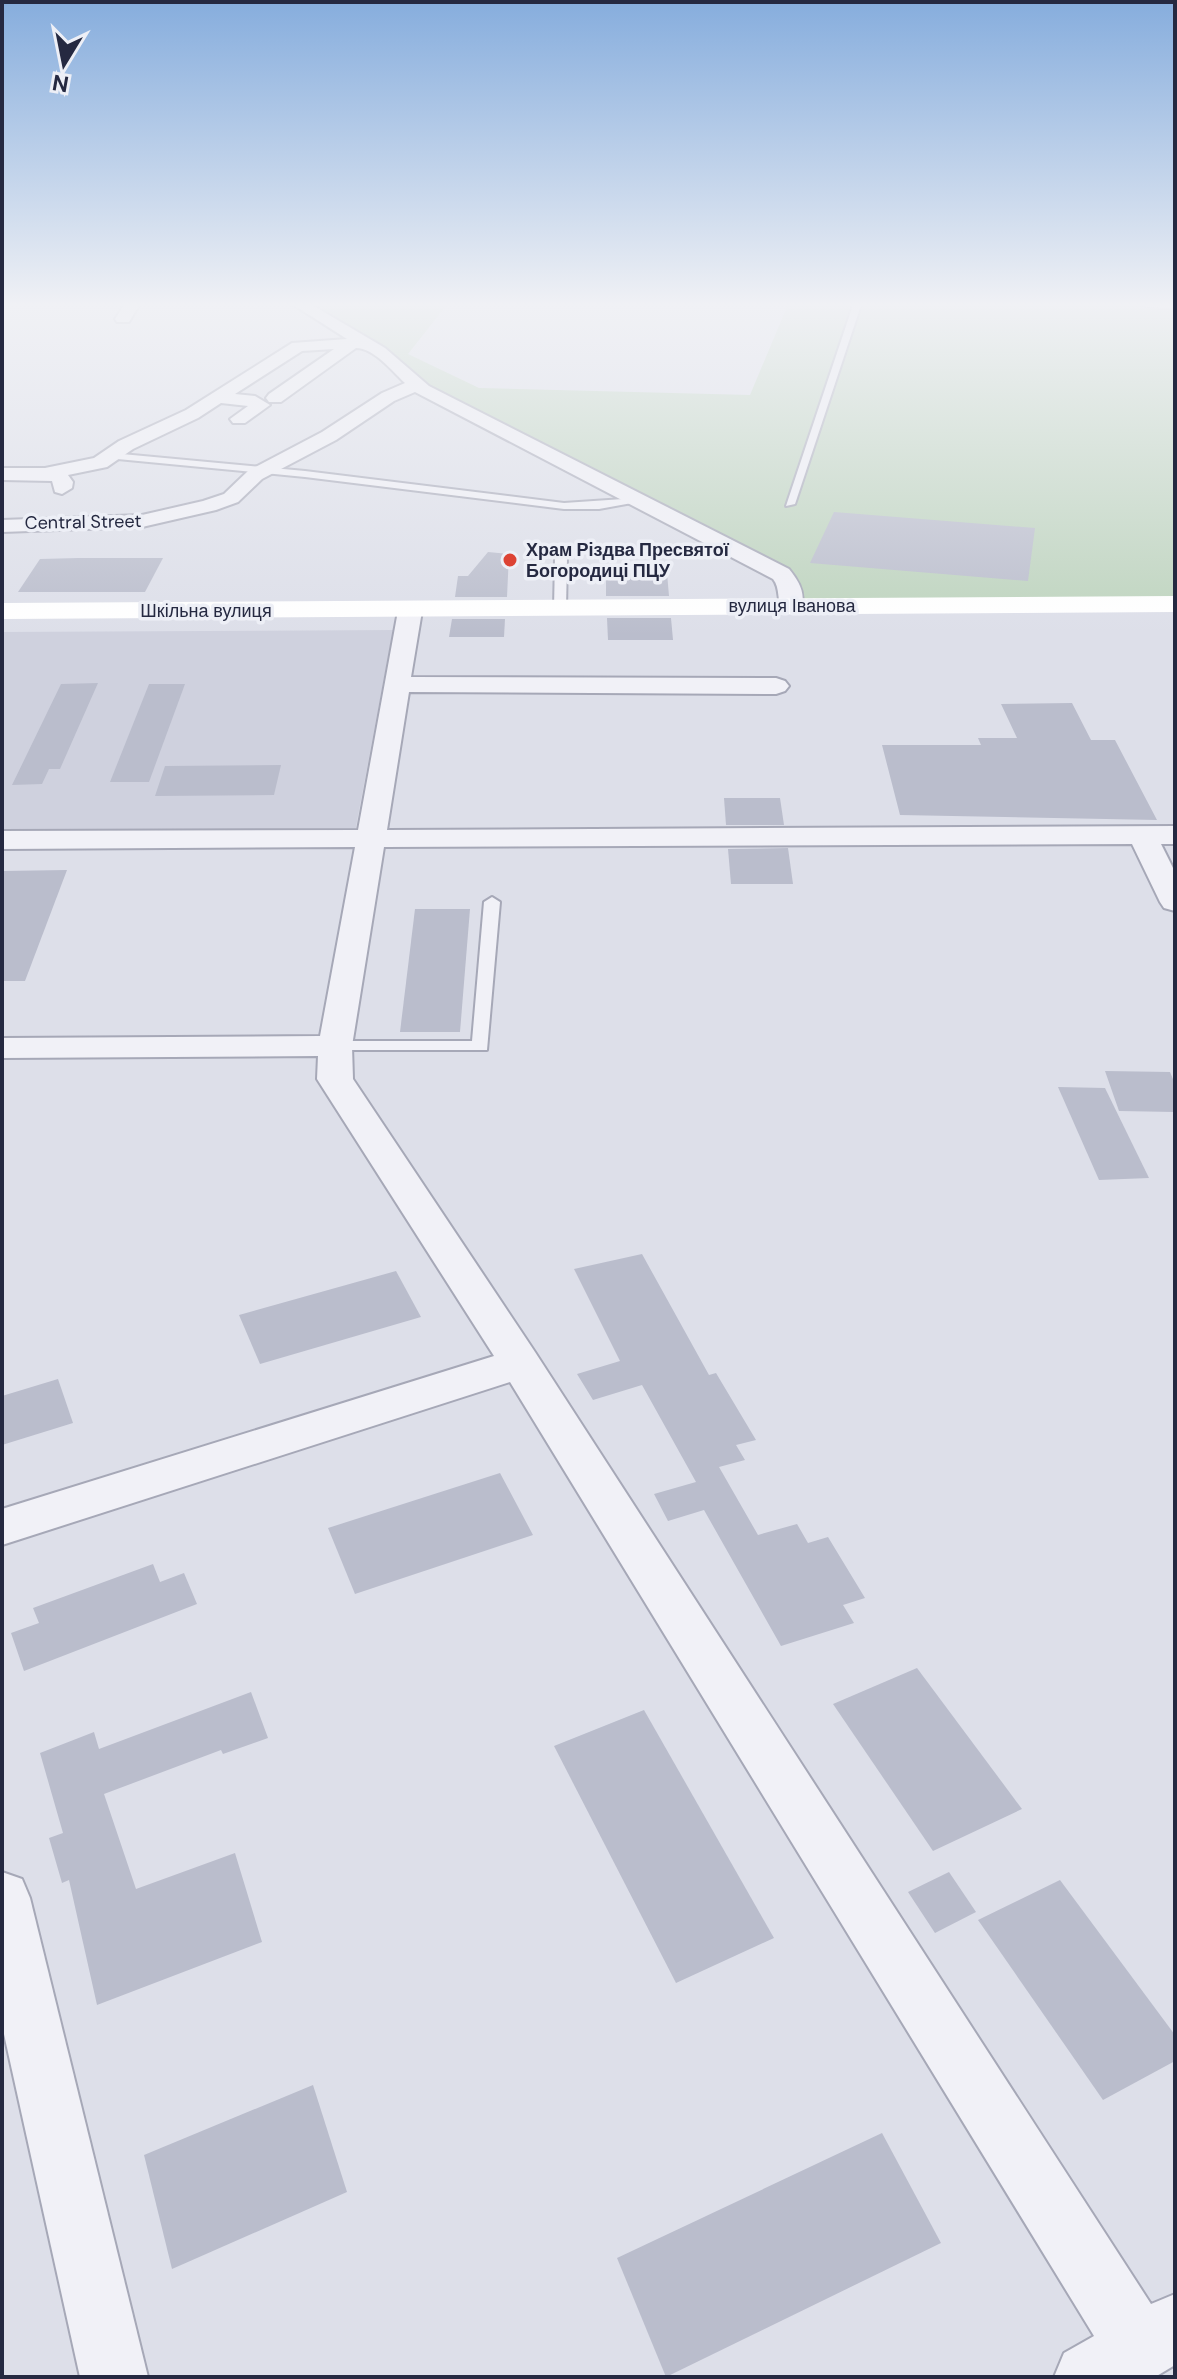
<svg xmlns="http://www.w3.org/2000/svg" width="1177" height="2379" viewBox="0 0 1177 2379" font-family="'DM Sans',sans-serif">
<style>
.built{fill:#cfd1de}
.green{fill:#bed4be}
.building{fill:#babdcc}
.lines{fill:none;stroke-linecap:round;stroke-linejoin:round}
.lane-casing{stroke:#a6a8b7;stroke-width:4}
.street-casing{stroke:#a6a8b7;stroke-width:4}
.lane{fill:#f1f1f7;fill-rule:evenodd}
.street{fill:#f1f1f7;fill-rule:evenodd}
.secondary{fill:#fff;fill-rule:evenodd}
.poi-dot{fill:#dd4334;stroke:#edeff6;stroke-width:3}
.labels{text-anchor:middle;stroke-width:7;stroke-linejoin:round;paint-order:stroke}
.far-street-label{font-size:18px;fill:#252941;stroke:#edeff6}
.far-poi-label{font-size:18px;font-weight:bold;fill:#252941;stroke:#edeff6;text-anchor:start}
</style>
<rect width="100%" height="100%" fill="#dddfe9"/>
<!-- built -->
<path class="built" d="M393,630L355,832L2,834V632Z"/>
<!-- green -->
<path class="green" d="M296,302H449L408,354L479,388L750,395L789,302H1175V604L791,606L790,585L405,375Z"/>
<!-- building -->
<g class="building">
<path d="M834,512L1035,528L1028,581L810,563Z"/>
<path d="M488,552L509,554L507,597H455L458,576H468Z"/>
<path d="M78,558H163L145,592H18L40,559Z"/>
<path d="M606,573H667L669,596H606Z"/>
<path d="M607,618H671L673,640H608Z"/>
<path d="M452,619H505L504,637H449Z"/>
<path d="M98,683L60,769H49L42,784L12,785L61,684Z"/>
<path d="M149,684H185L149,782H110Z"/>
<path d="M1072,703L1091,740H1115L1157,820L900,815L882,745H981L978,738H1017L1001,704Z"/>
<path d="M281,765L274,795L155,796L165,766Z"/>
<path d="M724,798H780L784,825H726Z"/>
<path d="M788,848L793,884H731L728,849Z"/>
<path d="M67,870L25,981H2V871Z"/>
<path d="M415,909H470L460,1032H400Z"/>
<path d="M1105,1071L1170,1072L1175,1084V1112L1119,1111Z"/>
<path d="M1058,1087L1105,1088L1149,1178L1099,1180Z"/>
<path d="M642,1254L709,1375L716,1373L756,1440L736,1445L745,1460L719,1467L758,1535L797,1524L808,1543L828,1537L865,1598L843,1605L854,1623L781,1646L704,1510L668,1521L654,1494L696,1482L642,1385L593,1400L577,1374L620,1361L574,1269Z"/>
<path d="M396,1271L421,1317L260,1364L239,1315Z"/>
<path d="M58,1379L73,1423L2,1445V1396Z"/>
<path d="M500,1473L533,1535L355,1594L328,1528Z"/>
<path d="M153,1564L160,1582L184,1573L197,1604L24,1671L11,1633L39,1623L33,1608Z"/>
<path d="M917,1668L1022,1809L933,1851L833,1704Z"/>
<path d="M251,1692L268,1738L223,1754L221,1750L104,1794L136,1889L235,1853L262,1942L97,2005L69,1880L62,1883L49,1838L63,1833L40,1753L94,1732L99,1749Z"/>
<path d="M644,1710L774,1938L676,1983L554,1746Z"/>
<path d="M949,1872L976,1912L935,1933L908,1892Z"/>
<path d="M1060,1880L1175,2035V2061L1103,2100L978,1920Z"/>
<path d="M313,2085L347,2192L172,2269L144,2155Z"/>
<path d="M882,2133L941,2243L666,2377L617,2258Z"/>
</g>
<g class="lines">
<defs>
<g id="lane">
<path d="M854,302H862L795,504L786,506Z"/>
<path d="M111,453L305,471L564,503L638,498L643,501L599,509H564L305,477L107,458L106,456Z"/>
<path d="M561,555L567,558L566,609L560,613L554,609L555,558Z"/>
<path d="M492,897L500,902L487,1050H329L326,1046L335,1041H472L484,902Z"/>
</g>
<g id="street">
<path d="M126,302H141L129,322H117L115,319Z"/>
<path d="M289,302H307L385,348L429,386L789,569C799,581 808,596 799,611H783C776,601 781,589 773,579L415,392L394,401L336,440L262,479L238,502L216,510L142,527L2,532V520L142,515L203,501L224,494L248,471L322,432L382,393L405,383C392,371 374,348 356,348L281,402H269L266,398L269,394L334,349L302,351L235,394L255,396L270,405L245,423H233L230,419L248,406L221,403L198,418L133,449L107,467L68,475L73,482L72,488L62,494L55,492L52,481L2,480V468H45L94,458L119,441L186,410L292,343L347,339Z"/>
<path d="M1140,302H1175V308L1147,307Z"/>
<path d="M410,604L418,606L422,611L411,677L776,678L785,681L789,686L785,691L776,694L409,692L387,830L1175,826V844H1161L1175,872V911L1164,908L1160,902L1132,844L384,847L352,1046L353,1079L535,1352L1151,2304L1175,2294V2365L1155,2377H1054L1064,2353L1094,2336L510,1382L2,1545V1509L494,1356L317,1079L318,1056L2,1058V1038L320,1036L355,847L2,849V831L358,830L398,611L402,606Z"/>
<path d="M2,1872L22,1879L30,1898L148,2377H80L2,2025Z"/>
</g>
</defs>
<!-- lane casing -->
<use href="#lane" class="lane-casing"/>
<!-- street casing -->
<use href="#street" class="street-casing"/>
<!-- lane -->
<use href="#lane" class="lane"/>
<!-- street -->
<use href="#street" class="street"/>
<!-- secondary -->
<path class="secondary" d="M1175,596V612L2,619V603Z"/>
</g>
<!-- sky -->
<linearGradient id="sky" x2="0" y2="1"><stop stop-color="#86addd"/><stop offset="0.48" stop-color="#f0f1f5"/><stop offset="1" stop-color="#f0f1f5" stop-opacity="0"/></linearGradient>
<rect width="1177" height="635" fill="url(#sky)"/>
<!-- markers -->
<circle class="poi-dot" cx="510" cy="560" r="8"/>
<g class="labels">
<!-- far-street labels -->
<g class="far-street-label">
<text transform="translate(83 522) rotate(-1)" y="6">Central Street</text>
<text x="792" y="612">вулиця Іванова</text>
<text x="206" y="617">Шкільна вулиця</text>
</g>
<!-- far-poi labels -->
<g class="far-poi-label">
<text x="526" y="556">Храм Різдва Пресвятої<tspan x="526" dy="21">Богородиці ПЦУ</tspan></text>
</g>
</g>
<!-- border -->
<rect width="1177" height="2379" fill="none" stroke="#252941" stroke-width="8"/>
<!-- north arrow -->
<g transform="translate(64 64) rotate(190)" stroke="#edeff6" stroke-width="6" paint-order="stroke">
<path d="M0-6L14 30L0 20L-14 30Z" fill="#252941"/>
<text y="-12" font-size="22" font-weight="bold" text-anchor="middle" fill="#252941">N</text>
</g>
</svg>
